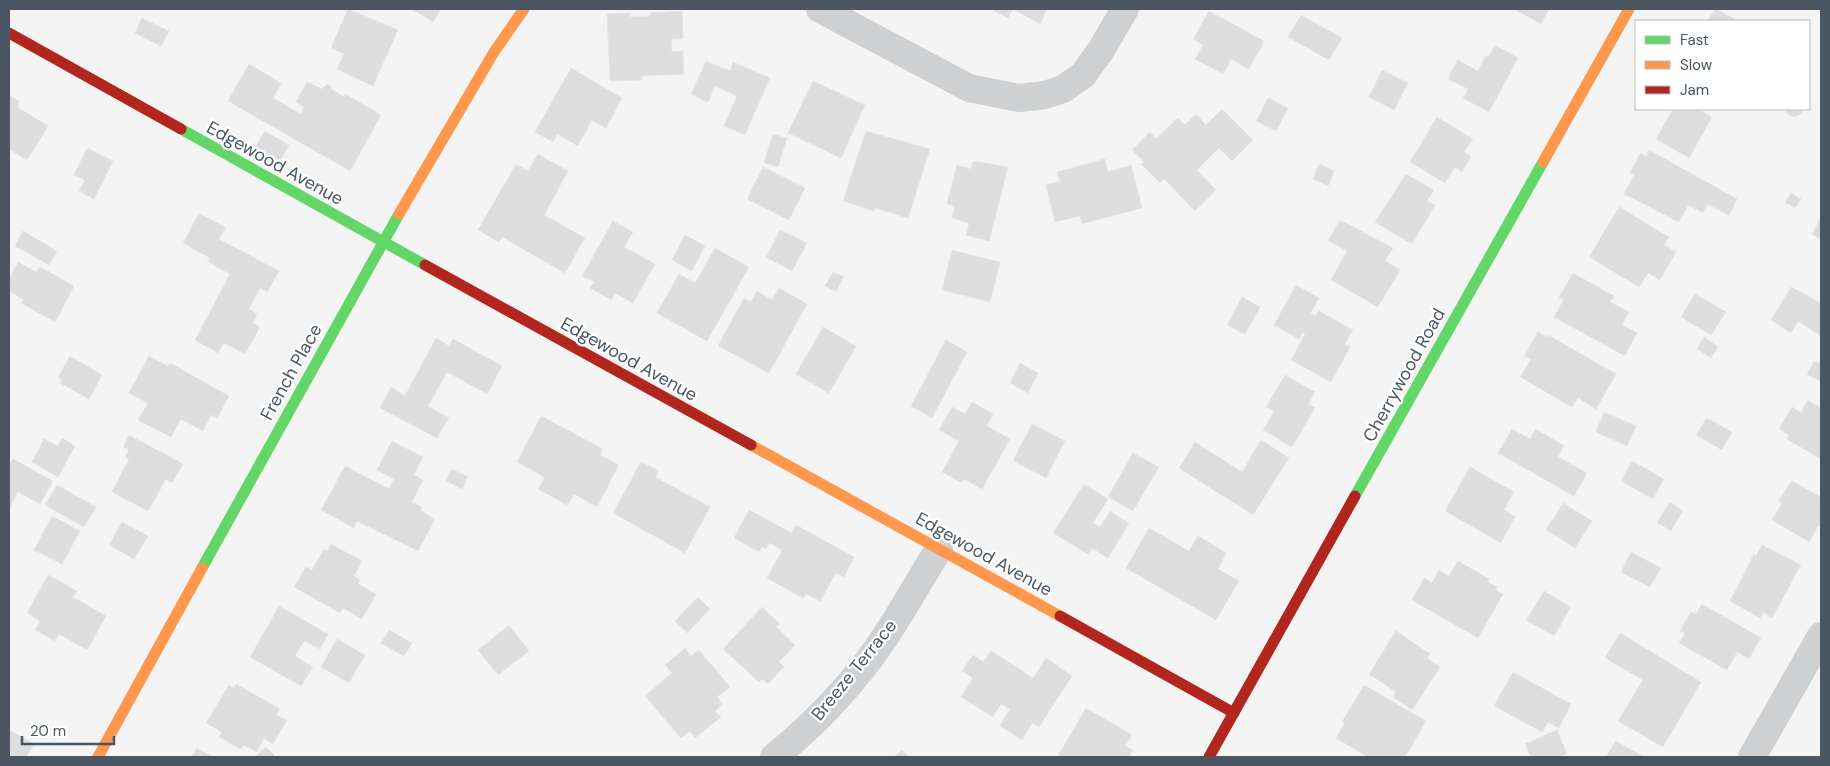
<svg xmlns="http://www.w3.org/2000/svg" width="1830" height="766" viewBox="0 0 1830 766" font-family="'DM Sans',sans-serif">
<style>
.building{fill:#ddddde;stroke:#e5e6e7}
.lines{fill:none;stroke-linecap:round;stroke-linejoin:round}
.street{stroke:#ced0d2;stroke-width:28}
.fast{stroke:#63d668;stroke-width:11}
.slow{stroke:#ff974d;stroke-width:11}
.jam{stroke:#b3261e;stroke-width:11}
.labels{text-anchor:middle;stroke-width:4.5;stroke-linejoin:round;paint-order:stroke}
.street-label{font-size:18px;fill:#4a5661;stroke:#fff}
</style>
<rect width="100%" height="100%" fill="#f4f4f4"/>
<!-- building -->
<g class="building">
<path d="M348,9L398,30L373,86L337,69L344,54L331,48Z"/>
<path d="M412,9H441L433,22Z"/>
<path d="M990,9H1047L1040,24L1013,9L1008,18Z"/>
<path d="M1514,9H1549L1541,24Z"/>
<path d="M1715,9H1716L1738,21H1707Z"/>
<path d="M682,11L683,39H671L672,52L683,51L684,74L642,76V80L610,81L607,14L630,13V17L650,16V13Z"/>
<path d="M1209,11L1264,41L1249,69L1231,59L1223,74L1195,59L1203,45L1193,39Z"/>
<path d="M1301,15L1342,38L1329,60L1288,37Z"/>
<path d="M142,18L169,31L161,46L135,33Z"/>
<path d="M1495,45L1518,58L1489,112L1463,98L1468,89L1448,79L1458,60L1478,71L1486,56L1489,57Z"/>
<path d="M706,61L730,71L733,62L770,78L745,135L724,126L737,96L715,86L708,102L691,94Z"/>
<path d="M249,64L281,83L273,98L301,114L304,107L296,102L307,82L322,89L327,84L332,87L331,89L344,97L345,94L381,115L350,171L228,101Z"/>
<path d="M571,68L622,98L606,128L592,120L578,146L557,134L553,142L535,132Z"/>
<path d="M1382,70L1408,83L1394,110L1369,97Z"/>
<path d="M813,81L865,105L841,158L788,133Z"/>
<path d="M9,95L20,102L17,107L48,126L27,160L9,149Z"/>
<path d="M1268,98L1288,108L1276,131L1256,121Z"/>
<path d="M1222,109L1253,140L1232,161L1219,148L1197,170L1216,190L1195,211L1164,179L1160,183L1141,164L1144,162L1132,150L1150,132L1156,139L1178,118L1185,125L1196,114L1206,125Z"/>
<path d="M1673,109H1697L1712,117L1689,158L1656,139Z"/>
<path d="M1785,109H1804L1801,114L1794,117L1788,114Z"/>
<path d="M1437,117L1473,139L1464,152L1471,156L1462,172L1455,167L1445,183L1410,162Z"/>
<path d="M265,131L289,145L278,164L253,151Z"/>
<path d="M866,131L930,149L908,218L875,208L874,211L843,201Z"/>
<path d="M773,134L787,138L778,167L764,163Z"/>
<path d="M87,148L113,161L94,199L79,191L85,180L74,175Z"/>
<path d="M1649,150L1737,199L1729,215L1707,204L1703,213L1688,205L1679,222L1624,194L1634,175L1630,173L1640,153L1646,156Z"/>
<path d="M538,154L568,171L544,215L585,238L565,273L502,237L499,242L478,230L516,164L528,171Z"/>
<path d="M1105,159L1108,172L1131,165L1142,208L1082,224L1080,216L1055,222L1046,185L1060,181L1057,172Z"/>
<path d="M973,161L1008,167L989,241L966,235L969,223L952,218L955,206L947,204L957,165L971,169Z"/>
<path d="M1319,164L1334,171L1328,186L1313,179Z"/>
<path d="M763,167L805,188L789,220L747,199Z"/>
<path d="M1406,174L1434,190L1427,201L1435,205L1412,244L1375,222Z"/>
<path d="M1791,193L1801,199L1795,208L1785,202Z"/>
<path d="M1619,207L1669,237L1664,245L1676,252L1660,280L1648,273L1639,287L1589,257Z"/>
<path d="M199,213L226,228L219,239L279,271L267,292L260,288L249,309L257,314L253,323L260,327L245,354L224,343L218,353L195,340L230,274L208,262L210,258L183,243Z"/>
<path d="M1820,219H1821V239L1812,234Z"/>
<path d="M1340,220L1393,248L1385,261L1400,270L1378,307L1331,280L1347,251L1328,240Z"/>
<path d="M613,221L633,232L624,247L655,264L633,303L615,293L611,300L590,288L594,282L582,276Z"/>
<path d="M780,230L807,243L792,271L766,257Z"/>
<path d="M23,231L57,251L49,265L15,246Z"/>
<path d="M685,235L705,246L692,271L672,260Z"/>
<path d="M715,248L749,267L707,341L657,313L679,274L695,283Z"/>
<path d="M952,250L1000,262L990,302L942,290Z"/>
<path d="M18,262L36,272L40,267L74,286L55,322L21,303L24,300L9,291V279Z"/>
<path d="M833,272L844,277L836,292L825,286Z"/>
<path d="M1573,273L1614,296L1610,302L1629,312L1622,325L1637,333L1625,356L1554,317L1564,299L1559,297Z"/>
<path d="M1296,285L1319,298L1310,314L1315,316L1319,311L1353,330L1345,344L1350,347L1331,382L1291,360L1305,334L1303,332L1299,339L1274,325Z"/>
<path d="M1791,287L1821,303V336L1798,321L1791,333L1771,320Z"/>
<path d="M779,288L807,304L769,373L718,346L744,298L751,302L757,291L772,300Z"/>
<path d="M1695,294L1726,312L1711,335L1681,317Z"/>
<path d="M1242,297L1260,307L1245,334L1227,325Z"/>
<path d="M823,327L856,346L829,393L796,374Z"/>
<path d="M1538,332L1547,337L1548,335L1616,374L1596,409L1578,398L1572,407L1520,377L1531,359L1524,356Z"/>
<path d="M1704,337L1718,347L1711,358L1697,349Z"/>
<path d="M436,338L449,346L453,339L502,366L487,394L447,372L428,406L449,418L437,438L380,408L391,387L405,396Z"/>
<path d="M946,340L967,352L932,418L911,406Z"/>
<path d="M70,356L102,375L89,399L60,383L62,380L58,377Z"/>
<path d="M149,356L168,366L170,363L229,396L217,418L211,415L203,431L181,419L171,437L138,420L148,403L129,393Z"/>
<path d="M1821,359V382L1807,374L1814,361L1819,363Z"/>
<path d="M1020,363L1038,373L1028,393L1010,383Z"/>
<path d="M1285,375L1315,392L1308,404L1315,408L1292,447L1263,430L1274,411L1266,407Z"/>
<path d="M1808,400L1821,408V459L1787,439L1789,435L1779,429L1792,407L1801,413Z"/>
<path d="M972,402L993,414L987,426L1010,439L982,489L964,479L962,483L942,472L959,441L939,430L952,407L965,414Z"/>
<path d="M1604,412L1636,426L1627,446L1596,432Z"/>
<path d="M541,416L603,449L600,455L619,465L597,507L574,494L567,505L538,489L545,477L517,462Z"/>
<path d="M1707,418L1732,432L1722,450L1696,435Z"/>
<path d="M1032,424L1065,441L1046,478L1013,461Z"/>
<path d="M1512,429L1530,439L1536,429L1564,446L1558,457L1587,473L1574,496L1498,453Z"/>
<path d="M129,435L183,464L172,483L166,479L148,511L112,492L129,459L125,457L129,450L123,447Z"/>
<path d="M62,438L75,446L58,477L32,462L44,439L58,446Z"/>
<path d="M1261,440L1289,458L1253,515L1179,468L1195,442L1242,472Z"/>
<path d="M392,441L423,457L414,475L423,480L412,502L422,507L420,510L435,519L418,551L357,521L354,528L321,510L345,466L389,489L394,479L377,470Z"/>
<path d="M1133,453L1159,467L1133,511L1108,497Z"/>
<path d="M13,459L53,481L40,504L18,492L9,509V466Z"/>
<path d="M1632,461L1664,479L1653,499L1621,481Z"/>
<path d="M641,462L659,471L655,477L710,507L685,553L613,513Z"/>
<path d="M1470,467L1514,492L1504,510L1515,517L1501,543L1445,511Z"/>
<path d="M452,469L468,477L462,489L446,481Z"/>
<path d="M1792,481L1821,497V527L1818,526L1809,542L1772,520L1782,503L1778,501Z"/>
<path d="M1084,484L1108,499L1093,523L1100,527L1110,511L1129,523L1108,558L1092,548L1088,554L1053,533Z"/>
<path d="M57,485L96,507L84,527L45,505Z"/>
<path d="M1670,502L1683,511L1671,531L1657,522Z"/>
<path d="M1563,503L1592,521L1575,548L1546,530Z"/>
<path d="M749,510L792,533L796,525L854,557L844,577L836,573L820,601L806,594L803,598L767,578L782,550L769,543L766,549L762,547L759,552L734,538Z"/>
<path d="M52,516L80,531L62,564L34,550Z"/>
<path d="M122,522L148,536L134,559L109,545Z"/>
<path d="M1149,528L1189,551L1198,536L1226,553L1218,569L1239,581L1216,620L1126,568Z"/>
<path d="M331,544L362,561L354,576L360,580L358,584L376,594L362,619L343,608L340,613L294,587L306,567L312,570L324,549L327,551Z"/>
<path d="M1762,545L1801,565L1772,618L1763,612L1760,618L1730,601L1754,554L1756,556Z"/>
<path d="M1631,552L1661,568L1650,587L1621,572Z"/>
<path d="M1458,561L1489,579L1488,582L1497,587L1496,590L1503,594L1478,638L1412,600L1424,578L1432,583L1439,570L1449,576Z"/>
<path d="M48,575L77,591L73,597L106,616L87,650L59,634L55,641L35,630L40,621L27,613Z"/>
<path d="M1544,591L1571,607L1554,636L1526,620Z"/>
<path d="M698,597L710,609L687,633L675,621Z"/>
<path d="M1702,604L1761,638L1749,659L1737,652L1727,670L1679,643L1685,633L1680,631L1691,612L1696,614Z"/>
<path d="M279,606L328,634L320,649L304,641L295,656L313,667L301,686L250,657Z"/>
<path d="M762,607L780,624L776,627L795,645L779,662L784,667L768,684L762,679L759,682L723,649Z"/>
<path d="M509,625L529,651L498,675L478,650Z"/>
<path d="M389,630L412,643L404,656L381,643Z"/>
<path d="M1396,631L1430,654L1427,658L1440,667L1412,710L1393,697L1396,692L1369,674Z"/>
<path d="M1620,633L1701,682L1663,747L1618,721L1643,680L1605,658Z"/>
<path d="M337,639L365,655L349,683L321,667Z"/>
<path d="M685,648L691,656L699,650L730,687L717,697L723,704L715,711L721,717L695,738L690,731L681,738L645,696L672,673L665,665Z"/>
<path d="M991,651L1033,678L1046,658L1072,676L1039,727L1032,723L1022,740L1000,726L1010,709L1001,704L993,717L961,697L973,678L962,671L973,655L983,662Z"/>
<path d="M1513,672L1571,704L1559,728L1548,722L1542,732L1494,706Z"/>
<path d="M236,684L280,709L276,715L287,720L273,744L264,738L257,752L244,745L241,749L219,737L222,732L206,723L229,685L234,688Z"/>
<path d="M1364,685L1426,721L1405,757H1368L1336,738L1345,723L1342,722Z"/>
<path d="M1086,708L1132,735L1125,746L1133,750L1129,757L1058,756Z"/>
<path d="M9,730L34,744L26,757H9Z"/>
<path d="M1557,730L1567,754L1558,757H1531L1525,744Z"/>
<path d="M1616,741L1644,757H1606Z"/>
<path d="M266,747L274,755L272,757H259L257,755Z"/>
<path d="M197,748L213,757H191Z"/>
<path d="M902,750L909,757H894Z"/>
</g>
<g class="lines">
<!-- street -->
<g class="street">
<path d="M820,9L969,88L1019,98L1045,95L1063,89L1083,75L1101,50L1125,9"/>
<path d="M774,757C814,725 854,683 883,640C903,610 920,579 939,549"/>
<path d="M1752,757L1821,636"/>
</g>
<!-- fast -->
<g class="fast">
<path d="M181,129L425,265"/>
<path d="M1355,496L1543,162"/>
<path d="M202,568L399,214"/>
</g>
<!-- slow -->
<g class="slow">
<path d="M1543,162L1629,9"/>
<path d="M399,214L494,52L524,9"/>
<path d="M751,445L1060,616"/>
<path d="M98,757L202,568"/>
</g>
<!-- jam -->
<g class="jam">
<path d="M9,33L181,129"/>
<path d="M425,265L751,445"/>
<path d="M1060,616L1234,713"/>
<path d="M1209,757L1355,496"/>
</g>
</g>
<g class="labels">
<!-- street labels -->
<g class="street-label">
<text transform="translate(275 163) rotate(29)" y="6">Edgewood Avenue</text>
<text transform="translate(629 359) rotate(29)" y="6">Edgewood Avenue</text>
<text transform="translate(291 372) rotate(-61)" y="6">French Place</text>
<text transform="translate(1404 375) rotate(-61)" y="6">Cherrywood Road</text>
<text transform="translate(984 554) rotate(29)" y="6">Edgewood Avenue</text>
<text transform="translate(854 670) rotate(-51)" y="6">Breeze Terrace</text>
</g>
</g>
<!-- border -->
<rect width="1830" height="766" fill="none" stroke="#4a5661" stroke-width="20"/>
<!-- legend -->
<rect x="1635" y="20" width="175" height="90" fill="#ffffff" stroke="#b7bbc0"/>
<rect x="1645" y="36" width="25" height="8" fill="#63d668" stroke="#b7bbc0"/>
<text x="1680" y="45" font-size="15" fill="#4a5661">Fast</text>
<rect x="1645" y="61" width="25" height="8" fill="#ff974d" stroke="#b7bbc0"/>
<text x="1680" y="70" font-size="15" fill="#4a5661">Slow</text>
<rect x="1645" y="86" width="25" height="8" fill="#b3261e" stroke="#b7bbc0"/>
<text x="1680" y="95" font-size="15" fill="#4a5661">Jam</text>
<!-- scale -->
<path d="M22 736v8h92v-8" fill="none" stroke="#4a5661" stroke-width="2.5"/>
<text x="30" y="736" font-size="15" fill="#4a5661" stroke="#ffffff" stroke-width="4" paint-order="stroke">20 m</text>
</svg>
